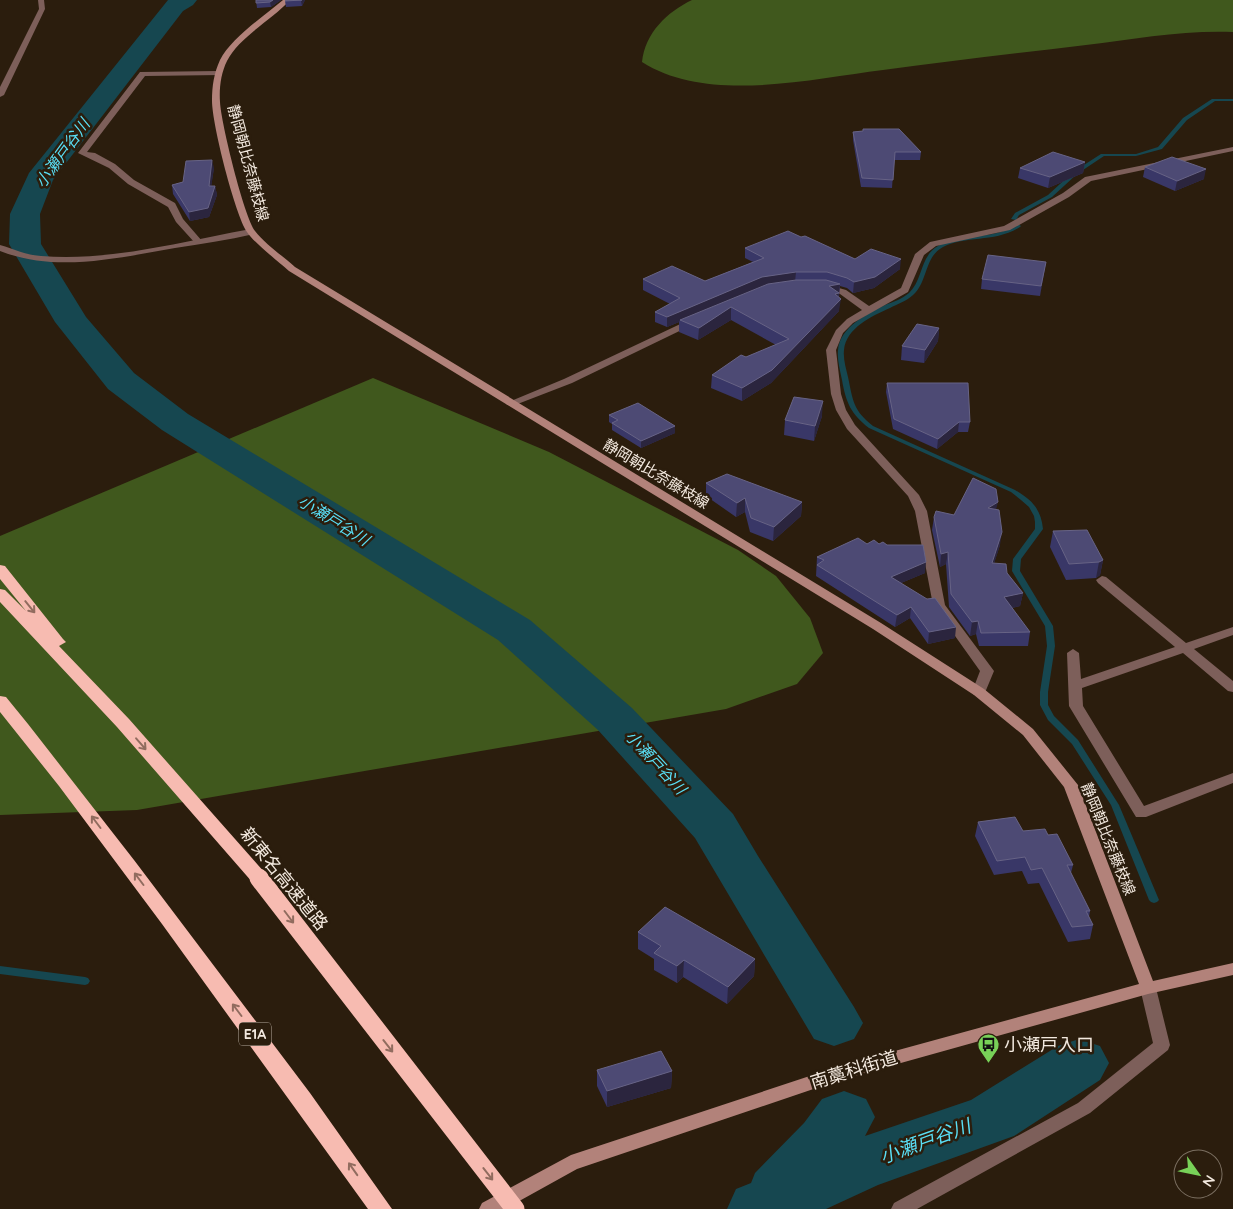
<svg xmlns="http://www.w3.org/2000/svg" width="1233" height="1209" viewBox="0 0 1233 1209" font-family="Quicksand,'Noto Sans JP',sans-serif">
<style>
.forest{fill:#40581d}
.lines{fill:none;stroke-linecap:round;stroke-linejoin:round}
.stream{fill:#164750;fill-rule:evenodd}
.river{fill:#164750;fill-rule:evenodd}
.minor{fill:#7d5f5a;fill-rule:evenodd}
.tertiary{fill:#7d5f5a;fill-rule:evenodd}
.secondary{fill:#b2827a;fill-rule:evenodd}
.motorway{fill:#f7bbb1;fill-rule:evenodd}
.motorway-bridge{stroke:#f7bbb1;stroke-width:19}
.wall{fill:#393767}
.shaded-wall{fill:#2b253e}
.building{fill:#4d4a74;stroke:#676385}
.oneway{stroke:#916c5f}
.labels{text-anchor:middle;stroke-width:5;stroke-linejoin:round;paint-order:stroke}
.shield{fill:#2b1d0d;stroke:#b7aca0;stroke-width:1}
.shield-label{font-size:14px;font-weight:bold;fill:#f3e9df}
.street-label{font-size:15px;fill:#f3e9df;stroke:#2b1d0d}
.water-label{font-size:16px;font-style:italic;fill:#59def5;stroke:#2b1d0d}
.near-street-label{font-size:18px;fill:#f3e9df;stroke:#2b1d0d}
.near-poi-label{font-size:18px;fill:#f3e9df;stroke:#2b1d0d;text-anchor:start}
.near-water-label{font-size:19px;font-style:italic;fill:#59def5;stroke:#2b1d0d}
</style>
<rect width="100%" height="100%" fill="#2b1d0d"/>
<!-- forest -->
<g class="forest">
<path d="M692,0H1233V32C1185,30 1134,39 1086,45C1018,53 951,61 883,70C809,79 708,104 642,62C645,33 667,12 692,0Z"/>
<path d="M373,378L549,452L738,550L776,576L810,618L823,653L797,684L726,709L137,810L0,815V536Z"/>
</g>
<g class="lines">
<!-- stream -->
<g class="stream">
<path d="M1212,99H1233V101H1215L1187,120L1162,149L1136,156H1104L1077,174L1052,197L1019,215L1016,220L1011,219L1015,213L1048,195L1073,172L1101,154H1136L1158,147L1183,118Z"/>
<path d="M1018,224L1021,226L1020,227C994,243 966,235 943,247C924,257 928,282 913,295C907,301 897,304 890,308C872,316 846,328 844,350C843,359 846,368 848,377C853,401 853,410 873,426L1015,490C1032,500 1041,509 1043,529L1021,559L1020,571L1053,626L1055,646L1048,692V705L1054,716L1078,740L1119,805L1159,900L1157,902L1154,903L1151,902L1149,900L1111,805L1072,744L1048,720L1040,705V692L1047,646L1045,626L1012,571L1013,559L1035,529V522L1034,516L1029,507L1021,500L1011,492L869,428C851,414 846,403 842,380C840,370 837,360 838,350C840,327 867,314 885,305C893,302 902,299 909,293C923,280 920,256 938,246C956,235 978,238 997,233C1005,231 1011,227 1018,224Z"/>
<path d="M0,966L85,977L88,978L90,981L88,984L85,985L0,974Z"/>
</g>
<!-- river -->
<g class="river">
<path d="M168,0H197L193,5L183,11L53,180L40,214L41,244L86,317L134,373L188,414L530,620L632,708L733,814L758,856L854,1007L863,1023L854,1039L834,1046L814,1039L695,838L598,730L498,640L162,430L108,389L55,322L9,244L10,214L29,173Z"/>
<path d="M1079,1039L1100,1046L1109,1063L1100,1080L1014,1136L878,1185L826,1209H727L736,1189L751,1183L755,1173L804,1123L822,1099L844,1091L866,1099L875,1117L865,1136L971,1100L1058,1046Z"/>
</g>
<!-- minor -->
<g class="minor">
<path d="M218,71H221V75L145,76L87,152L95,153L115,164L134,180L175,203L183,219L202,241L198,244L195,243L176,222L168,207L128,184L109,168L78,153L140,72Z"/>
<path d="M1233,147V151L1091,181L1069,197L1010,230L936,246L924,255L908,292L853,323L843,333L836,350L841,394L846,410L855,425L919,495L927,511L945,605L994,671L984,695H974L972,692L980,671L933,605L915,511L908,496L847,429L836,410L831,394L826,350L836,330L847,319L862,310L840,294L820,287L825,284L846,290L869,306L901,288L915,254L930,242L1004,226L1063,193L1085,177Z"/>
<path d="M693,318L698,321L696,323L572,383L515,405H507L506,403L564,379Z"/>
<path d="M1102,576L1106,577L1186,643L1233,627V635L1194,649L1233,681V692L1228,691L1183,653L1082,688L1083,706L1144,806L1233,773V783L1146,817H1136L1069,706L1067,653L1073,649L1079,653L1081,679L1175,647L1098,583L1096,580Z"/>
<path d="M1148,982L1154,984L1156,988L1170,1045L1168,1050L1090,1113L917,1209H891L894,1203L1078,1103L1153,1043L1140,988L1142,984Z"/>
</g>
<!-- tertiary -->
<g class="tertiary">
<path d="M38,0H44L45,9L4,95L0,97V87L39,9Z"/>
<path d="M251,229L255,232L254,234C228,240 201,244 175,248C117,258 56,273 0,251V245C14,249 26,255 41,256C109,262 184,241 251,229Z"/>
</g>
<!-- secondary -->
<path class="secondary" d="M283,0H290C272,20 239,37 227,61C221,73 219,88 220,102C221,123 244,216 255,231C266,245 283,256 295,267L881,623L984,689L1033,729L1078,785L1153,981L1233,963V975L1148,994L840,1080L577,1169L505,1209H479L482,1203L571,1155L840,1066L1139,984L1064,787L1023,735L974,695L873,629L289,271C278,261 255,244 247,232C235,214 212,124 212,101C212,86 214,73 220,60C231,38 264,16 283,0Z"/>
<!-- motorway -->
<g class="motorway">
<path d="M0,565L5,566L63,639L66,642L59,646L129,719L265,873L268,878L265,883L259,885L253,883L117,727L0,602V589L5,590L26,611L0,579Z"/>
<path d="M0,696L6,697L28,724L134,860L310,1093L392,1209H368L162,924L59,786L0,712Z"/>
</g>
<!-- motorway-bridge -->
<path class="motorway-bridge" d="M259,878L515,1209"/>
</g>
<!-- wall -->
<g class="wall">
<path d="M256,0H281L271,7L257,8Z"/>
<path d="M305,0L302,6L286,7L285,1Z"/>
<path d="M863,129L921,152L920,160H894L892,188L861,187L853,140V132L863,131Z"/>
<path d="M1085,162L1083,173L1048,188L1018,178L1020,168Z"/>
<path d="M1145,167L1204,179L1175,191L1143,177Z"/>
<path d="M214,168L211,186H215L217,195L209,217L190,221L173,194L172,185L183,182Z"/>
<path d="M801,237L855,259L900,269L874,288L853,293L847,288L840,286L839,297V311L771,383L742,401L711,388L712,375L746,357L776,345L731,320L698,340L679,332V322L667,327L655,322V312L670,304L643,290V279L705,281L753,262L745,258V248Z"/>
<path d="M1046,262L1040,296L981,289L982,279Z"/>
<path d="M939,328L938,341L924,363L901,360L902,346Z"/>
<path d="M887,383L970,422L968,432H958L937,449L893,429L886,392Z"/>
<path d="M609,415L675,426V433L641,448L612,430V424L609,422Z"/>
<path d="M822,416L814,441L784,435L785,420Z"/>
<path d="M706,483L802,502L801,516L773,541L750,532L745,512L736,517L706,496Z"/>
<path d="M996,510L1000,545L994,563L1007,573L1023,593L1020,606L1012,608L1030,632L1028,646H979L976,634L970,636L949,607L946,564L940,567L932,530L934,517Z"/>
<path d="M1053,531L1103,560L1100,575L1096,578L1066,580L1050,547Z"/>
<path d="M867,544L925,573L901,583L955,638L928,644L910,618L895,627L816,576L817,557Z"/>
<path d="M978,822L1023,831L1048,835L1073,865L1071,873L1090,911L1089,917L1093,925L1090,939L1068,942L1039,883L1028,884L1022,871L994,875L975,836Z"/>
<path d="M638,932L755,959L754,976L727,1004L683,977L677,983L654,970V959L638,949Z"/>
<path d="M597,1070L672,1071L671,1088L607,1107L597,1086Z"/>
</g>
<!-- shaded-wall -->
<g class="shaded-wall">
<path d="M273,0H281L271,7L270,2Z"/>
<path d="M302,0H305L302,6L301,1Z"/>
<path d="M212,160L214,168L210,195L209,186Z"/>
<path d="M1085,162L1083,173L1048,188L1050,177Z"/>
<path d="M1206,169L1204,179L1175,191L1177,181Z"/>
<path d="M215,186L217,195L209,217L190,221L189,212Z"/>
<path d="M901,259L900,269L874,288L853,293L854,282Z"/>
<path d="M796,272L795,282L680,320L679,322L667,327V317L762,277Z"/>
<path d="M840,284L838,301L841,299L839,311L771,383L742,401V388L772,370L829,286Z"/>
<path d="M731,307V320L698,340L699,328Z"/>
<path d="M939,328L938,341L924,363L925,350Z"/>
<path d="M823,401L822,416L814,441L815,426Z"/>
<path d="M959,422L958,432L937,449L938,439Z"/>
<path d="M675,426V433L641,448V441Z"/>
<path d="M745,498V512L736,517L737,503Z"/>
<path d="M802,502L801,516L773,541L774,527Z"/>
<path d="M998,502L995,514L988,508Z"/>
<path d="M1002,532L1000,545L990,576L992,563Z"/>
<path d="M948,552L946,564L940,567L941,554Z"/>
<path d="M1103,560L1100,575L1096,578L1099,562Z"/>
<path d="M926,562L925,573L889,588L891,577Z"/>
<path d="M1023,593L1020,606L1002,610L1004,597Z"/>
<path d="M911,607L910,618L895,627L897,615Z"/>
<path d="M978,621L976,634L970,636L972,622Z"/>
<path d="M956,627L955,638L928,644L929,632Z"/>
<path d="M755,959L754,976L727,1004L728,987Z"/>
<path d="M684,960L683,977L677,983V966Z"/>
<path d="M672,1071L671,1088L607,1107V1091Z"/>
</g>
<!-- building -->
<g class="building">
<path d="M256,0H273L270,2L256,3Z"/>
<path d="M287,0H302L285,1Z"/>
<path d="M863,129H899L921,152H895L893,180L862,178L853,132L863,131Z"/>
<path d="M1053,152L1085,162L1050,177L1020,168Z"/>
<path d="M1172,157L1206,169L1177,181L1145,167Z"/>
<path d="M212,160L209,186H215L208,208L189,212L172,185L183,182L186,161Z"/>
<path d="M788,231L801,237L805,236L855,259L871,249L901,259L875,277L854,282L847,278L827,272H796L762,277L667,317L655,312L680,298L643,279L672,266L705,281L764,258L745,248Z"/>
<path d="M988,255L1046,262L1041,286L982,279Z"/>
<path d="M796,280H826L840,284L829,286L839,293L835,294L841,299L772,370L742,388L712,375L741,355L746,357L789,339L731,307L699,328L680,320L768,284Z"/>
<path d="M917,324L939,328L925,350L902,346Z"/>
<path d="M887,383H968L970,422H959L938,439L894,419Z"/>
<path d="M794,397L823,401L815,426L785,420Z"/>
<path d="M638,403L675,426L641,441L612,423L618,420L609,415Z"/>
<path d="M727,474L802,502L774,527L751,518L745,498L737,503L706,483Z"/>
<path d="M973,478L996,489L998,502L988,508L999,510L1002,532L992,563L1006,564L1007,573L1023,593L1004,597L1030,632L981,633L978,621L972,622L951,594L948,552L941,554L934,517L936,511L954,515Z"/>
<path d="M1087,530L1103,560L1099,562L1069,564L1053,531Z"/>
<path d="M858,538L867,544L874,540L879,544L883,542L887,545H923L926,562L891,577L927,599L935,598L956,627L929,632L911,607L897,615L817,565L824,560L817,557Z"/>
<path d="M1015,817L1023,831L1045,829L1048,835L1057,834L1073,865H1067L1090,911H1086L1093,925L1072,927L1042,868L1031,870L1025,857L997,861L978,822Z"/>
<path d="M665,907L755,959L728,987L684,960L677,966L654,953L661,946L638,932Z"/>
<path d="M661,1051L672,1071L607,1091L597,1070Z"/>
</g>
<!-- one-way arrows -->
<defs><path id="oneway-shaft" d="M-6 0H5M1.5-3L5.5 0L1.5 3" fill="none" stroke-width="1.6" stroke-linecap="round" stroke-linejoin="round" transform="scale(1.25)"/></defs>
<g class="oneway">
<use href="#oneway-shaft" transform="translate(30 607) rotate(51)"/>
<use href="#oneway-shaft" transform="translate(141 744) rotate(49)"/>
<use href="#oneway-shaft" transform="translate(96 822) rotate(-127)"/>
<use href="#oneway-shaft" transform="translate(139 879) rotate(-127)"/>
<use href="#oneway-shaft" transform="translate(289 917) rotate(53)"/>
<use href="#oneway-shaft" transform="translate(237 1010) rotate(-127)"/>
<use href="#oneway-shaft" transform="translate(388 1046) rotate(52)"/>
<use href="#oneway-shaft" transform="translate(353 1169) rotate(-125)"/>
<use href="#oneway-shaft" transform="translate(488 1174) rotate(52)"/>
</g>
<!-- icons -->
<defs>
<symbol id="bus-pin" viewBox="-11 -11 22 30"><path d="M0 17L-7.5 6A9.5 9.5 0 1 1 7.5 6Z" fill="#78d158" stroke="#2b1d0d"/><path d="M-5-6H5V4H4V6H2V4H-2V6H-4V4H-5ZM-3.5-4V0h7V-4ZM-3.5 1.2v1.5H-2V1.2ZM2 1.2v1.5H3.5V1.2Z" fill="#111"/></symbol>
</defs>
<g fill-rule="evenodd">
<use href="#bus-pin" x="976" y="1032" width="25" height="34"/>
</g>
<g class="labels">
<!-- shield labels -->
<rect class="shield" x="239" y="1022.5" width="32" height="23" rx="4"/>
<g class="shield-label">
<text x="255" y="1039">E1A</text>
</g>
<!-- street labels -->
<g class="street-label">
<text transform="translate(248 163) rotate(75)" y="5">静岡朝比奈藤枝線</text>
<text transform="translate(656 474) rotate(31)" y="5">静岡朝比奈藤枝線</text>
<text transform="translate(1108 839) rotate(68)" y="5">静岡朝比奈藤枝線</text>
</g>
<!-- water labels -->
<g class="water-label">
<text transform="translate(62 153) rotate(-54)" y="6">小瀬戸谷川</text>
<text transform="translate(334 520) rotate(32)" y="6">小瀬戸谷川</text>
<text transform="translate(656 762) rotate(47)" y="6">小瀬戸谷川</text>
</g>
<!-- near-street labels -->
<g class="near-street-label">
<text transform="translate(284 879) rotate(51)" y="6">新東名高速道路</text>
<text transform="translate(854 1070) rotate(-17)" y="6">南藁科街道</text>
</g>
<!-- near-poi labels -->
<g class="near-poi-label">
<text x="1004" y="1051">小瀬戸入口</text>
</g>
<!-- near-water labels -->
<g class="near-water-label">
<text transform="translate(925 1141) rotate(-20)" y="7">小瀬戸谷川</text>
</g>
</g>
<!-- north arrow -->
<g transform="translate(1198 1174) rotate(123)"><circle r="24" fill="#2b1d0d" stroke="#7b6f61"/>
<path d="M0-4L9 19L0 12L-9 19Z" fill="#78d158"/>
<text y="-8" font-size="14" font-weight="bold" text-anchor="middle" fill="#f3e9df">N</text>
</g>
</svg>
